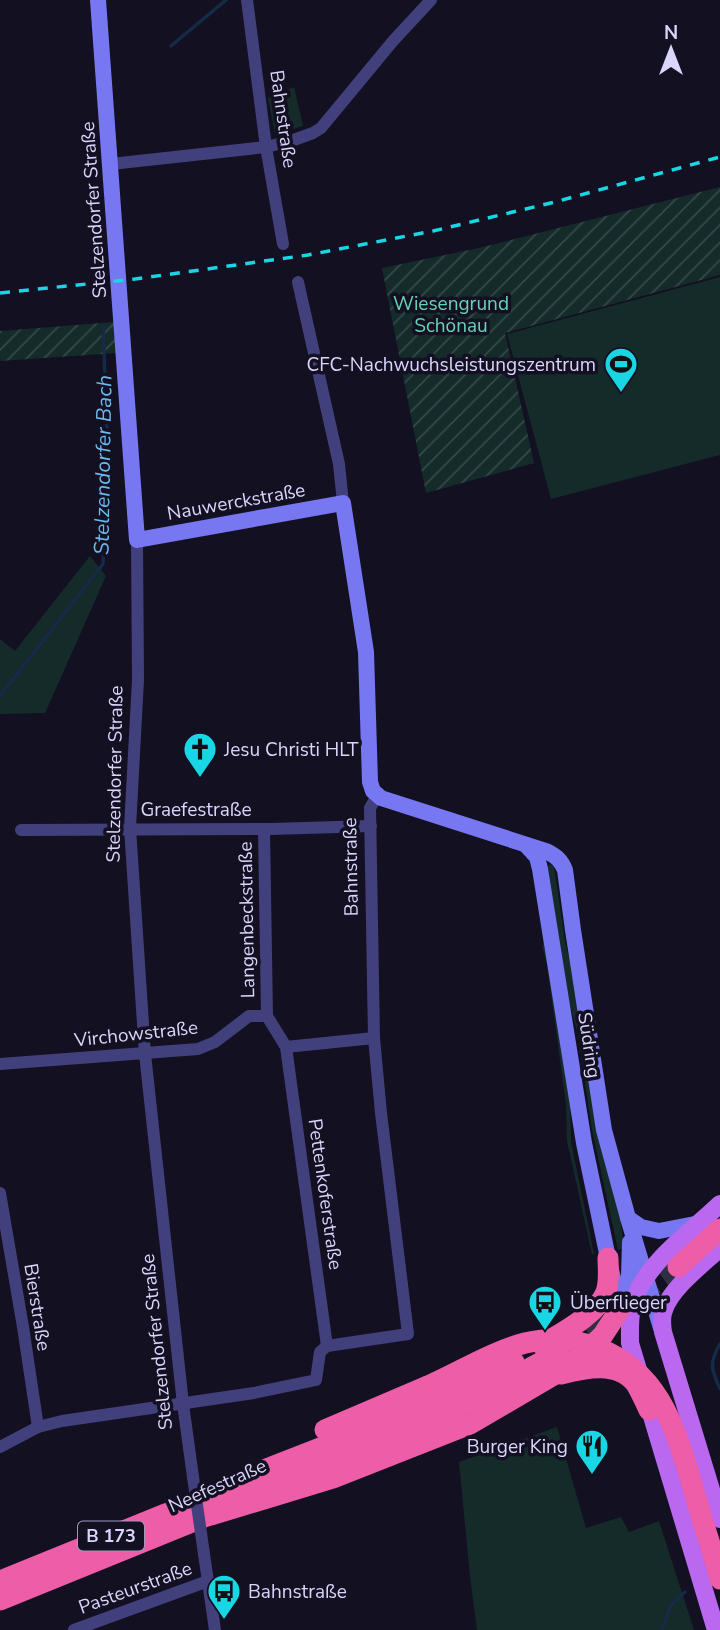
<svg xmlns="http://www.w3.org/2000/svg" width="720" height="1630" viewBox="0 0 720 1630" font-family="'Nunito Sans',sans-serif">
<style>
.green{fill:#142b2a}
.garden{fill:url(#garden-furrows)}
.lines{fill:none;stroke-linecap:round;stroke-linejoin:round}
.stream{stroke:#152a47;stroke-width:3.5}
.highway-tunnel{stroke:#312e43;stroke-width:21;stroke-dasharray:21 10;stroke-linecap:butt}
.street{stroke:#41407c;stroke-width:12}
.secondary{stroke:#7777f1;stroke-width:16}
.primary{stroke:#b968ef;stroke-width:18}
.highway{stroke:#ee5da7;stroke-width:21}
.rail{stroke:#18d6e4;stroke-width:3.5;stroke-dasharray:10 9;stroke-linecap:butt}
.street-bridge{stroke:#41407c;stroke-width:12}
.highway-bridge{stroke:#ee5da7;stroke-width:21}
.labels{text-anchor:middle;stroke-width:7;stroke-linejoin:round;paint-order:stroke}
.shield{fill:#131022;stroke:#9e9aba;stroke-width:2}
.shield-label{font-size:18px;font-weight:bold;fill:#d9d5fb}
.street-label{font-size:19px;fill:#d9d5fb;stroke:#131022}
.park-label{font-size:19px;fill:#69d3b5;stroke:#131022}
.poi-label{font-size:19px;fill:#d9d5fb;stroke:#131022;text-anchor:start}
.water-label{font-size:21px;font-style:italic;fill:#6eb8f0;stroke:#131022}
</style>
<defs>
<pattern id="garden-furrows" width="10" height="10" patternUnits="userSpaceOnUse" patternTransform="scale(1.75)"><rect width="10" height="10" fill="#142b2a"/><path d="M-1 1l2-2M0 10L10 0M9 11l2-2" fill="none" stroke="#36494a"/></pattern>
</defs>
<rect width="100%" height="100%" fill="#131022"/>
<!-- green -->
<g class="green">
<path d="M294,87L303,126L275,134L268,98Z"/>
<path d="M720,277V455L551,499L507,334Z"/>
<path d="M90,556L106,576L45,713L0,714V639L15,651Z"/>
<path d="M550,864L554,867L566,947L572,965L620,1216L624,1248L618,1250L592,1130L578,1035L566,990L547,867Z"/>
<path d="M543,943L549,965L570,1105L571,1142L594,1254H592L567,1141L566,1104L547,965L542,945Z"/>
<path d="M557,1427L586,1528L621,1517L629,1532L659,1521L694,1630H477L470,1577L459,1462Z"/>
</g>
<!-- garden -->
<g class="garden">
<path d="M720,187V275L505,333L534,463L426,493L382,268L479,248Z"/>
<path d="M114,322L117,353L0,361V331Z"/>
</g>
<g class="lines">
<!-- stream -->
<g class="stream">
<path d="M171,46L226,0"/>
<path d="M0,696L103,564L108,459L103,326"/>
<path d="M720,1344C709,1363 711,1369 720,1389"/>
<path d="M662,1630L671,1605L685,1592"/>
</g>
<!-- highway-tunnel -->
<path class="highway-tunnel" d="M562,1350L678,1267"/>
<!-- street -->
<g class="street">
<path d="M247,0L266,147L283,244"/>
<path d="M111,164L266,147L291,141L313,133L321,128L393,41L431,0"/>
<path d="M298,282L339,464L343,503"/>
<path d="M137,540L138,680L130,828L145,1054L183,1404L193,1477"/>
<path d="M264,829L267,1016L286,1047L327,1346"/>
<path d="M21,830L271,829L371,826"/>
<path d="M286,1047L374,1038"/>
<path d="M0,1064L198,1049L215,1042L249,1016H267"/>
<path d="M0,1193L23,1327L38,1427"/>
<path d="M0,1447L38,1427L62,1421L254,1393L316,1380L320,1352L327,1346L408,1334L381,1113L374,1038L370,808L377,796"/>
<path d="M204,1554L215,1630"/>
<path d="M74,1630L208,1581"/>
</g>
<!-- secondary -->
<g class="secondary">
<path d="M98,0L137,540L343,503L366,652L370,782L373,791L381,798L546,851C556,856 561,860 565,870L573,930L604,1130L628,1218L661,1328"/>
<path d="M526,845L537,857L540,869L584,1143L608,1258L623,1318"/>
<path d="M628,1218L641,1227L659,1231L700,1223"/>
<path d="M621,1306L629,1276L630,1242"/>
</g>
<!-- primary -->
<g class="primary">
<path d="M720,1248C703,1264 671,1288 664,1310C661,1317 662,1325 663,1332L720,1519"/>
<path d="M716,1630L630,1343C630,1327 629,1311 636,1295C651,1259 692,1231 720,1204"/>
</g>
<!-- highway -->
<g class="highway">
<path d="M678,1267L720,1229"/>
<path d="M542,1345C561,1333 598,1314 606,1292C610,1281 608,1269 608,1258"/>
<path d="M561,1374C585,1368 618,1360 636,1384C641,1392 645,1402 649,1410"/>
<path d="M325,1430L428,1386"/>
<path d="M264,1470C348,1437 435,1405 514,1362"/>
<path d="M211,1515L333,1478L470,1424L552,1376L584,1353L603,1335L620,1309"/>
<path d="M713,1554L720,1579"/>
<path d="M0,1581L163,1515L225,1493L296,1473L372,1444L431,1420L470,1401L558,1353"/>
<path d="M0,1600L219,1511"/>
</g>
<!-- rail -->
<path class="rail" d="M0,293L135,279L308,255L433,231L555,202L720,157"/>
<!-- street-bridge -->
<path class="street-bridge" d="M193,1477L204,1554"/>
<!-- highway-bridge -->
<path class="highway-bridge" d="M428,1386C460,1372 491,1352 525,1343C549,1337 575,1339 598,1348C657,1371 673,1422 690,1477C697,1503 705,1528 713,1554"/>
</g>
<!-- icons -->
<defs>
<symbol id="stadium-pin" viewBox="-11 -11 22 30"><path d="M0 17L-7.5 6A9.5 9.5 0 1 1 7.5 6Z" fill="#18d6e4" stroke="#131022"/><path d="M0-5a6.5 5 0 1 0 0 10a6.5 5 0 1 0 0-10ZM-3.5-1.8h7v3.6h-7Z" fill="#111"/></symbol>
<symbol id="church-pin" viewBox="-11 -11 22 30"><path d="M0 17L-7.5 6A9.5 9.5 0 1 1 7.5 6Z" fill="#18d6e4" stroke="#131022"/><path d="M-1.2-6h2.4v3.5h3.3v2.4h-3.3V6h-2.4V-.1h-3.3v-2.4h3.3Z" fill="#111"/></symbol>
<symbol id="bus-pin" viewBox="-11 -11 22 30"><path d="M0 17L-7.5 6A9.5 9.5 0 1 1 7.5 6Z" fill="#18d6e4" stroke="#131022"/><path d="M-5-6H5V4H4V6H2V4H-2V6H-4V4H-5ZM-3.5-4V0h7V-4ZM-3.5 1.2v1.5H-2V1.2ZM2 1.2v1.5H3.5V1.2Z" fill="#111"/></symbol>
<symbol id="restaurant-pin" viewBox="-11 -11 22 30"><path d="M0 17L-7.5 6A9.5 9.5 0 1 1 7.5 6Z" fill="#18d6e4" stroke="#131022"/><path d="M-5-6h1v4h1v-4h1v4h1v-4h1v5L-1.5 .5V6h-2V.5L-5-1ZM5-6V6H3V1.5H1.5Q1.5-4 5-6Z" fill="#111"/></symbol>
</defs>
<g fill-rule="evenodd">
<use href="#stadium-pin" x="602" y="345" width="38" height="52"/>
<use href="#church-pin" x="181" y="730" width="38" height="52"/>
<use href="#bus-pin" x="526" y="1283" width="38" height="52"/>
<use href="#restaurant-pin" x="573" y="1427" width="38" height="52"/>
<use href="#bus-pin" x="205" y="1572" width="38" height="52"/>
</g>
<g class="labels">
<!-- shield labels -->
<rect class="shield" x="78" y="1521.5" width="66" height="29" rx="5"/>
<g class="shield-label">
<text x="111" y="1542">B 173</text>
</g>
<!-- street labels -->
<g class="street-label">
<text transform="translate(284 119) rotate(82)" y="7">Bahnstraße</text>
<text transform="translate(93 210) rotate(-94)" y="7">Stelzendorfer Straße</text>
<text transform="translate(236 501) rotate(-10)" y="7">Nauwerckstraße</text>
<text transform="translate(114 774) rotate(-89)" y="7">Stelzendorfer Straße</text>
<text x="196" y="816">Graefestraße</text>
<text transform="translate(350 867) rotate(-91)" y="7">Bahnstraße</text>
<text transform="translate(246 920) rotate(-91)" y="7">Langenbeckstraße</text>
<text transform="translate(136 1033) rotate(-6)" y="7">Virchowstraße</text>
<text transform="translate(590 1045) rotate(81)" y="7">Südring</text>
<text transform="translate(326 1194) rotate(82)" y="7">Pettenkoferstraße</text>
<text transform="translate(38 1307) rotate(81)" y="7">Bierstraße</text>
<text transform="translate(156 1342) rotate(-96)" y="7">Stelzendorfer Straße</text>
<text transform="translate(217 1485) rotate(-24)" y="7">Neefestraße</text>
<text transform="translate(135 1587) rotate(-20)" y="7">Pasteurstraße</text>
</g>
<!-- park labels -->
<g class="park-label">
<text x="451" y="310">Wiesengrund<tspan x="451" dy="22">Schönau</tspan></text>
</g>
<!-- poi labels -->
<g class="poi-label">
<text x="596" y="371" text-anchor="end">CFC-Nachwuchsleistungszentrum</text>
<text x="224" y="756">Jesu Christi HLT</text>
<text x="570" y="1309">Überflieger</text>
<text x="568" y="1453" text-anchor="end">Burger King</text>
<text x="248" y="1598">Bahnstraße</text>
</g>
<!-- water labels -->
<g class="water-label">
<text transform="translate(103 465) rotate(-89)" y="7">Stelzendorfer Bach</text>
</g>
</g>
<!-- north arrow -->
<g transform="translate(671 49)" stroke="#131022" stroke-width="5" paint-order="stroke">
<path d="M0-5L12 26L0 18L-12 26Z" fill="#d9d5fb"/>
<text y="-10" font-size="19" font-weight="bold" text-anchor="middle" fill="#d9d5fb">N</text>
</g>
</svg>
